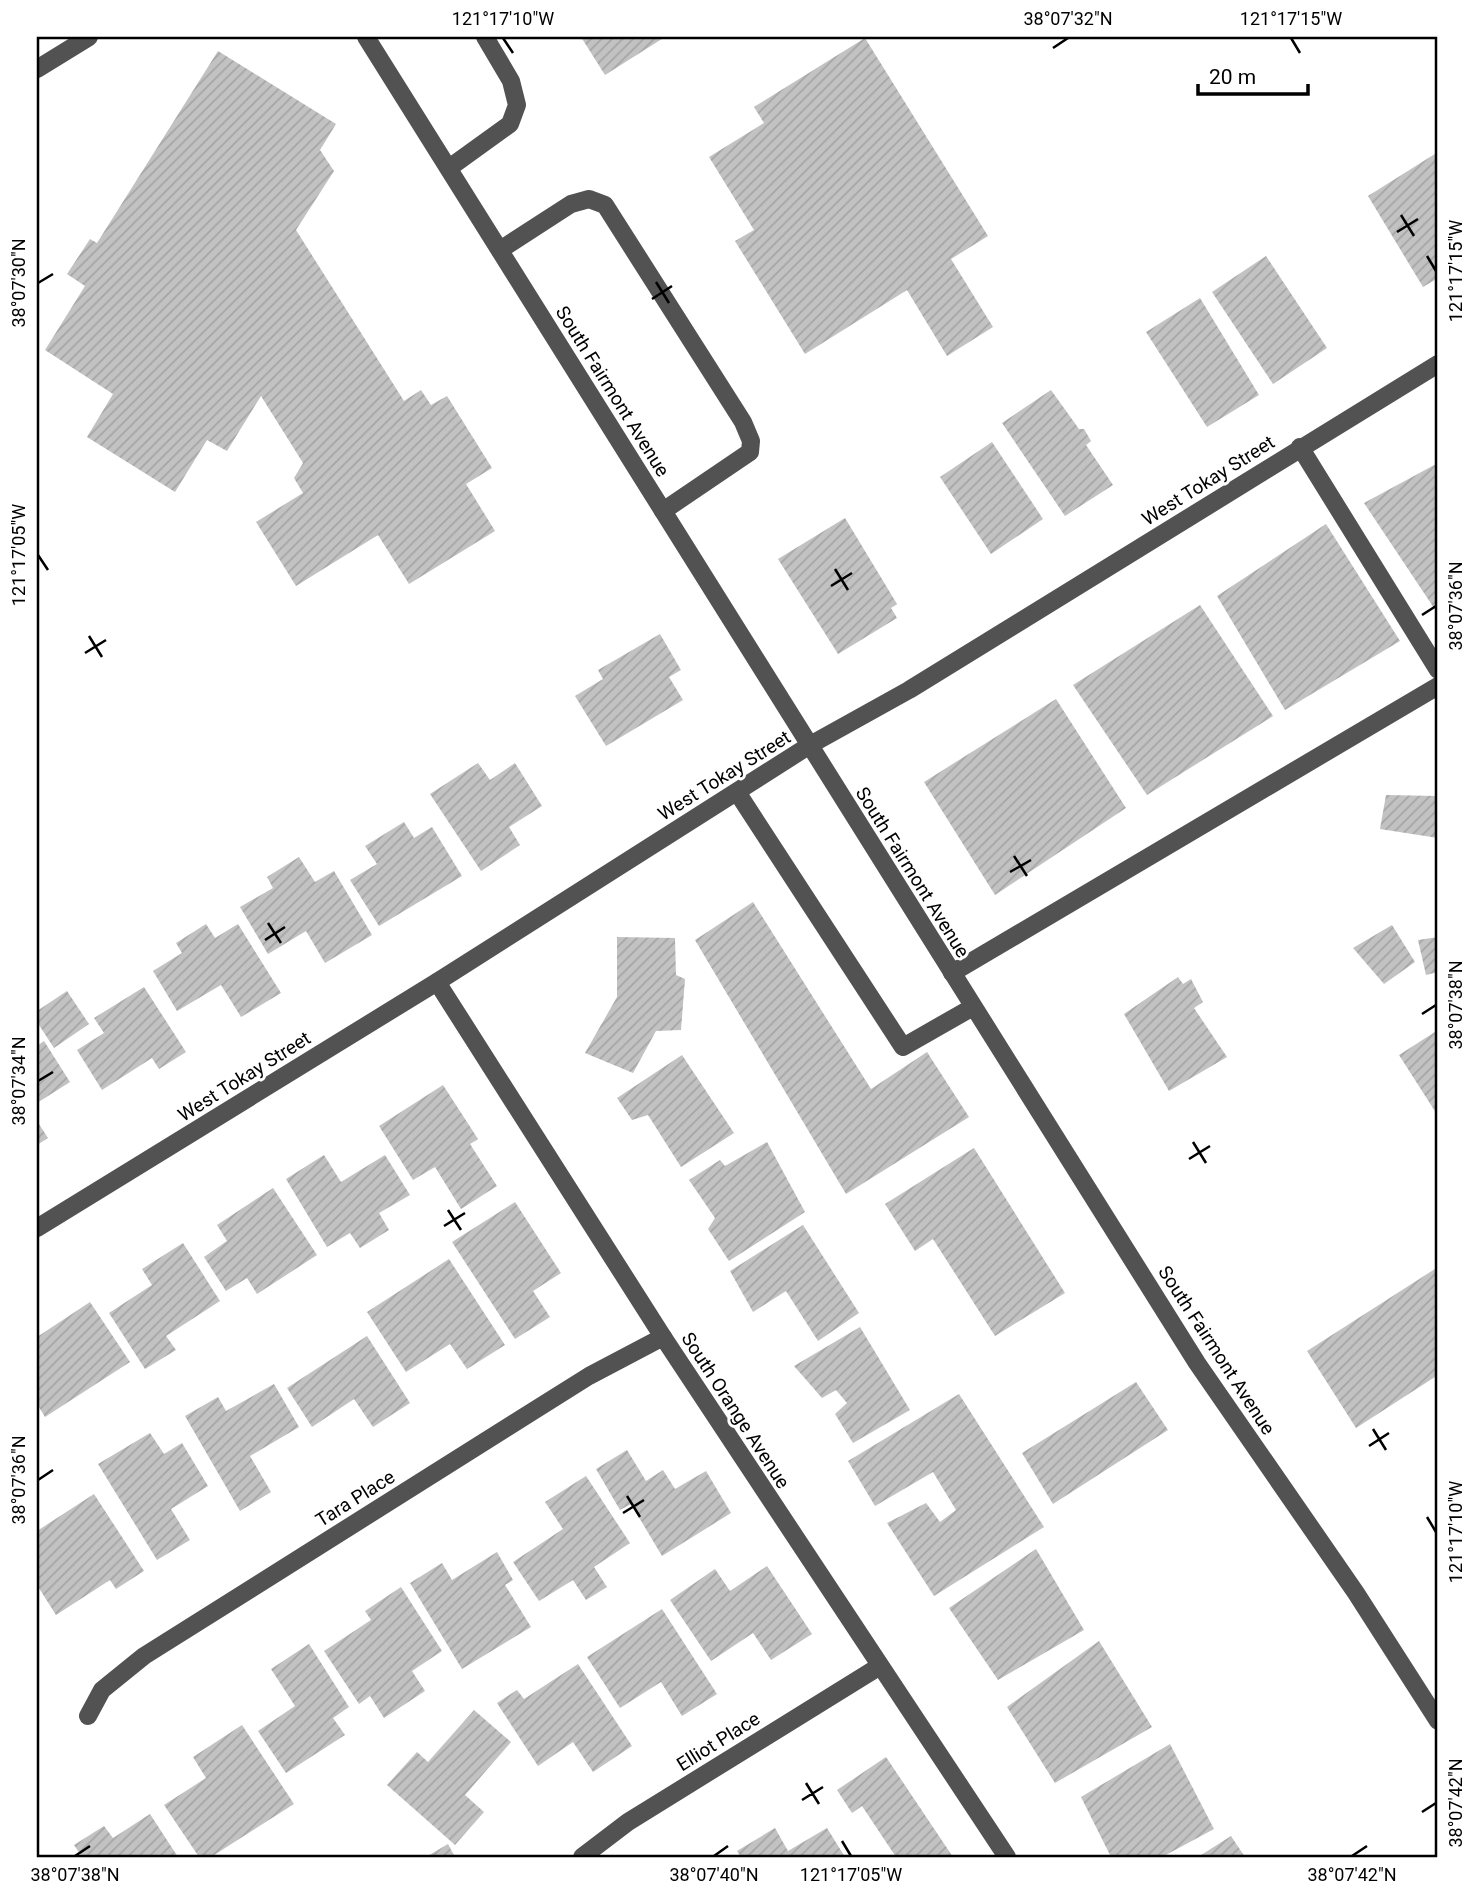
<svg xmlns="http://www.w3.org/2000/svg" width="1475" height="1894" viewBox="0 0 1475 1894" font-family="Roboto,sans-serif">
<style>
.building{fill:url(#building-hatch)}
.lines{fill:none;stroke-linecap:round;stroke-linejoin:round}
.minor{stroke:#525252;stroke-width:18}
.ticks{fill:none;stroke:#000;stroke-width:2.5}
.labels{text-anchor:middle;stroke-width:6;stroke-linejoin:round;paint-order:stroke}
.street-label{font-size:19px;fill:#000;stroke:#fff}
.neatline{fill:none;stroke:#000;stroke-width:2.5}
.ticks-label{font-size:18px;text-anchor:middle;fill:#000}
</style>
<defs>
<pattern id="building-hatch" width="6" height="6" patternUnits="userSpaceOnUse" patternTransform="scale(1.75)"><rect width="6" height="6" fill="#c2c2c2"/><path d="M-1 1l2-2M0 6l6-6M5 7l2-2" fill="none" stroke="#a5a5a5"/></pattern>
</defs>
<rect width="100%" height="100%" fill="#fff"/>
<!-- building -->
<g class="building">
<path d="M581,37H665L605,75Z"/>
<path d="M865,38L988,236L951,259L993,327L947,356L907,290L805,354L735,241L754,230L709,157L764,123L754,107Z"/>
<path d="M218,51L336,124L320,150L334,171L296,230L404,401L421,390L431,405L447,396L492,468L466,484L495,531L409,584L378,535L296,586L256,522L303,493L294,478L303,463L261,396L227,451L207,440L175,492L87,437L113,394L45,350L85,286L67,274L90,239L97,243Z"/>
<path d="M1438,152V278L1423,287L1368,196Z"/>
<path d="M1266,256L1327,348L1273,384L1212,292Z"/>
<path d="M1200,298L1259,395L1207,427L1146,332Z"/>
<path d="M1051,390L1079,429H1084L1091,441L1086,445L1113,485L1065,516L1002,423Z"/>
<path d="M992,442L1043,519L991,554L940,477Z"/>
<path d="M1438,463V614L1364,503Z"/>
<path d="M845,518L897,604L891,608L897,618L838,654L778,559Z"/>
<path d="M1326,524L1400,641L1285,710L1217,596Z"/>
<path d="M1200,605L1273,716L1147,795L1073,685Z"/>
<path d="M660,634L681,670L669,677L683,700L606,746L575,696L603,679L598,670Z"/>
<path d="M1056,699L1126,808L995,895L924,782Z"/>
<path d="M478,763L490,780L515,763L542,806L509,827L520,845L481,871L430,794Z"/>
<path d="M1386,795L1438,796V838L1380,829Z"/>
<path d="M404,822L414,838L432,827L462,876L379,926L350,880L377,864L365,846Z"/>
<path d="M299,857L315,882L334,871L372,935L325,963L306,931L268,954L240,907L273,888L267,877Z"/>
<path d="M753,902L871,1089L927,1052L969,1117L846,1194L695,940Z"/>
<path d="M206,924L215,938L238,924L281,993L241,1017L221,985L177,1011L153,971L182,953L176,943Z"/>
<path d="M1392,925L1415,962L1384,984L1353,948Z"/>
<path d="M617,937L675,938L676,975L685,979L681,1030L656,1031L633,1073L585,1053L617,997Z"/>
<path d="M1438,937V972L1426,975L1418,940Z"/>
<path d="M1178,977L1183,984L1191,979L1203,1002L1194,1008L1227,1057L1169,1091L1124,1014Z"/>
<path d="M144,987L186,1052L159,1069L152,1058L102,1090L77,1050L104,1033L94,1018Z"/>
<path d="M67,991L89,1024L54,1048L37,1022V1011Z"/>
<path d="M1438,1030V1116L1399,1055Z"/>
<path d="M44,1041L70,1082L37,1103V1046Z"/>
<path d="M682,1055L734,1133L681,1167L648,1115L632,1120L617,1098Z"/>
<path d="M443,1085L478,1139L470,1144L497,1186L461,1209L435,1167L413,1180L379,1126Z"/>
<path d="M37,1121L48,1138L37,1145Z"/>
<path d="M767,1142L805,1212L729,1261L708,1229L715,1218L689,1180L720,1160L725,1166Z"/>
<path d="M974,1148L1065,1293L995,1336L933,1239L915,1251L885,1204Z"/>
<path d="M324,1155L341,1182L385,1155L410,1195L379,1213L389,1230L360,1248L350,1233L327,1247L286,1179Z"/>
<path d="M273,1188L317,1255L257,1294L247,1278L226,1291L204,1257L227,1241L217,1225Z"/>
<path d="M515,1202L561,1273L533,1291L550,1317L515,1339L452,1242Z"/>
<path d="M803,1225L859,1313L818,1341L786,1291L753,1312L730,1271Z"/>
<path d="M183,1243L220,1301L166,1336L176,1350L145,1369L109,1313L152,1285L142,1269Z"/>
<path d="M449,1259L505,1345L467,1369L450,1344L406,1372L367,1312Z"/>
<path d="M1438,1267V1375L1356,1428L1307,1351Z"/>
<path d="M90,1302L130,1362L45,1417L37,1404V1337Z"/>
<path d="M860,1327L910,1410L853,1443L835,1414L847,1403L836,1390L822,1398L794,1366Z"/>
<path d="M367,1336L410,1403L373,1427L354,1399L312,1427L287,1388Z"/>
<path d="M1136,1382L1168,1430L1053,1504L1022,1453Z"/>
<path d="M274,1384L299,1427L250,1456L271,1492L240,1511L185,1416L218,1397L226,1411Z"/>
<path d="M959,1394L1044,1527L934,1596L887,1523L926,1503L940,1522L956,1510L933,1472L875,1506L848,1461Z"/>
<path d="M150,1433L164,1454L182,1443L208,1486L171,1509L190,1540L157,1560L98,1464Z"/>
<path d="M627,1450L646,1481L663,1470L675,1489L706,1471L731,1513L662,1556L631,1504L620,1510L596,1469Z"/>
<path d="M586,1476L630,1543L594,1567L607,1587L586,1600L573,1580L539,1601L513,1562L563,1529L545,1502Z"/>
<path d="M94,1494L144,1571L116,1589L110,1580L56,1615L37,1585V1531Z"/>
<path d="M1036,1549L1084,1630L998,1680L949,1608Z"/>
<path d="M497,1552L513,1580L505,1585L531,1627L462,1669L410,1583L442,1563L452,1580Z"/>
<path d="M767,1566L812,1634L771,1660L753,1633L711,1661L670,1600L715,1569L730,1591Z"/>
<path d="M401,1587L442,1651L412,1671L425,1691L384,1718L370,1696L359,1704L324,1651L371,1620L365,1611Z"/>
<path d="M662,1609L717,1694L682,1716L661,1682L620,1708L587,1657Z"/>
<path d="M1099,1641L1152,1727L1055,1783L1007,1707Z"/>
<path d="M309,1644L349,1707L333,1718L345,1735L286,1773L258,1731L295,1706L271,1669Z"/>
<path d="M578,1664L632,1746L593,1772L573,1742L538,1766L497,1703L517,1690L524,1699Z"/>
<path d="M474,1710L511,1742L465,1795L484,1812L455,1845L387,1785L417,1752L428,1762Z"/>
<path d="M242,1725L294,1804L211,1857H199L164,1805L206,1778L193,1757Z"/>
<path d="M1170,1744L1214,1829L1162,1857H1111L1081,1797Z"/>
<path d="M886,1757L953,1857H896L862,1806L852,1813L837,1790Z"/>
<path d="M150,1814L178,1857H82L74,1845L104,1826L113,1838Z"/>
<path d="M775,1828L788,1851L827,1828L845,1857H741L737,1851Z"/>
<path d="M1231,1836L1245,1857H1198Z"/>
<path d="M448,1844L455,1857H426Z"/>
</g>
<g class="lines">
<!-- minor -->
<g class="minor">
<path d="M366,37L1197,1363L1356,1593L1438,1721"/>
<path d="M37,69L89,37"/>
<path d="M449,168L510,124L517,105L511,81L485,37"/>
<path d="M500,250L571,204L589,199L605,205L743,422L751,441L750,452L663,511"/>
<path d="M1300,447L1438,670"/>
<path d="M737,792L903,1047L973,1007"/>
<path d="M952,973L1438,686"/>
<path d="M437,982L663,1337L1007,1857"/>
<path d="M37,1228L437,982L810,745L909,690L1438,364"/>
<path d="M88,1716L102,1690L144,1656L589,1376L663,1337"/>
<path d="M582,1857L628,1822L880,1666"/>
</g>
</g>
<!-- ticks -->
<path class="ticks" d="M503,38L513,53M1291,38L1300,53M1053,48L1068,38M1401,215L1414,236M1397,232L1418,219M1427,256L1436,271M656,282L669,303M38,283L53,274M652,299L672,286M38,555L48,570M835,569L848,590M831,586L852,573M1422,615L1436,606M89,636L102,657M85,653L106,640M1014,856L1027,876M1010,872L1031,860M268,923L281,943M265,940L285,927M1422,1014L1436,1005M38,1081L53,1072M1193,1142L1206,1163M1189,1159L1210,1146M448,1210L461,1230M444,1226L465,1213M1373,1429L1386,1450M1369,1446L1389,1433M38,1480L53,1470M627,1496L640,1517M623,1513L644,1500M1427,1517L1436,1532M806,1783L819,1804M802,1800L823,1787M1422,1812L1436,1803M842,1841L851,1856M75,1856L90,1846M714,1856L728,1846M1352,1856L1367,1846"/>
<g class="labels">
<!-- street labels -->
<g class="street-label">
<text transform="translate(613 391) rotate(58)" y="7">South Fairmont Avenue</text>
<text transform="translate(1208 480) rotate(-32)" y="7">West Tokay Street</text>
<text transform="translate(724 775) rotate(-32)" y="7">West Tokay Street</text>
<text transform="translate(913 872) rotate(58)" y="7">South Fairmont Avenue</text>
<text transform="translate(244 1076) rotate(-32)" y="7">West Tokay Street</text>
<text transform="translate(1217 1350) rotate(57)" y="7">South Fairmont Avenue</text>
<text transform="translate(736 1410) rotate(57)" y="7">South Orange Avenue</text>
<text transform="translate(355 1498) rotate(-32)" y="7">Tara Place</text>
<text transform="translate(718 1741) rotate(-32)" y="7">Elliot Place</text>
</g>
</g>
<!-- border -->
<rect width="1475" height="1894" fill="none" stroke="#ffffff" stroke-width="77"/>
<!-- scale -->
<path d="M1198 84v10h110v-10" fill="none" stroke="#000000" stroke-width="3.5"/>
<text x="1209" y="84" font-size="21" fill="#000000" stroke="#ffffff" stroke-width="5" paint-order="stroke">20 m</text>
<rect x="38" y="38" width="1398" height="1818" class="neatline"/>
<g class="ticks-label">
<text x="503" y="25">121°17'10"W</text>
<text x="1068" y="25">38°07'32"N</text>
<text x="1291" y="25">121°17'15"W</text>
<text transform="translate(1456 271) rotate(-90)" y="6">121°17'15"W</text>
<text transform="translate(19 283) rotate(-90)" y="6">38°07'30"N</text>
<text transform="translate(19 555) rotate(-90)" y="6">121°17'05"W</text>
<text transform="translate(1456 606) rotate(-90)" y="6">38°07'36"N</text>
<text transform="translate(1456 1005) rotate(-90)" y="6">38°07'38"N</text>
<text transform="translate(19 1081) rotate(-90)" y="6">38°07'34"N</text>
<text transform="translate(19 1480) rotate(-90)" y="6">38°07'36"N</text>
<text transform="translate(1456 1532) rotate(-90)" y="6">121°17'10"W</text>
<text transform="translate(1456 1803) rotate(-90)" y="6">38°07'42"N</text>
<text x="75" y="1881">38°07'38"N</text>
<text x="714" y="1881">38°07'40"N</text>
<text x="851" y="1881">121°17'05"W</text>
<text x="1352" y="1881">38°07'42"N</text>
</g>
</svg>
